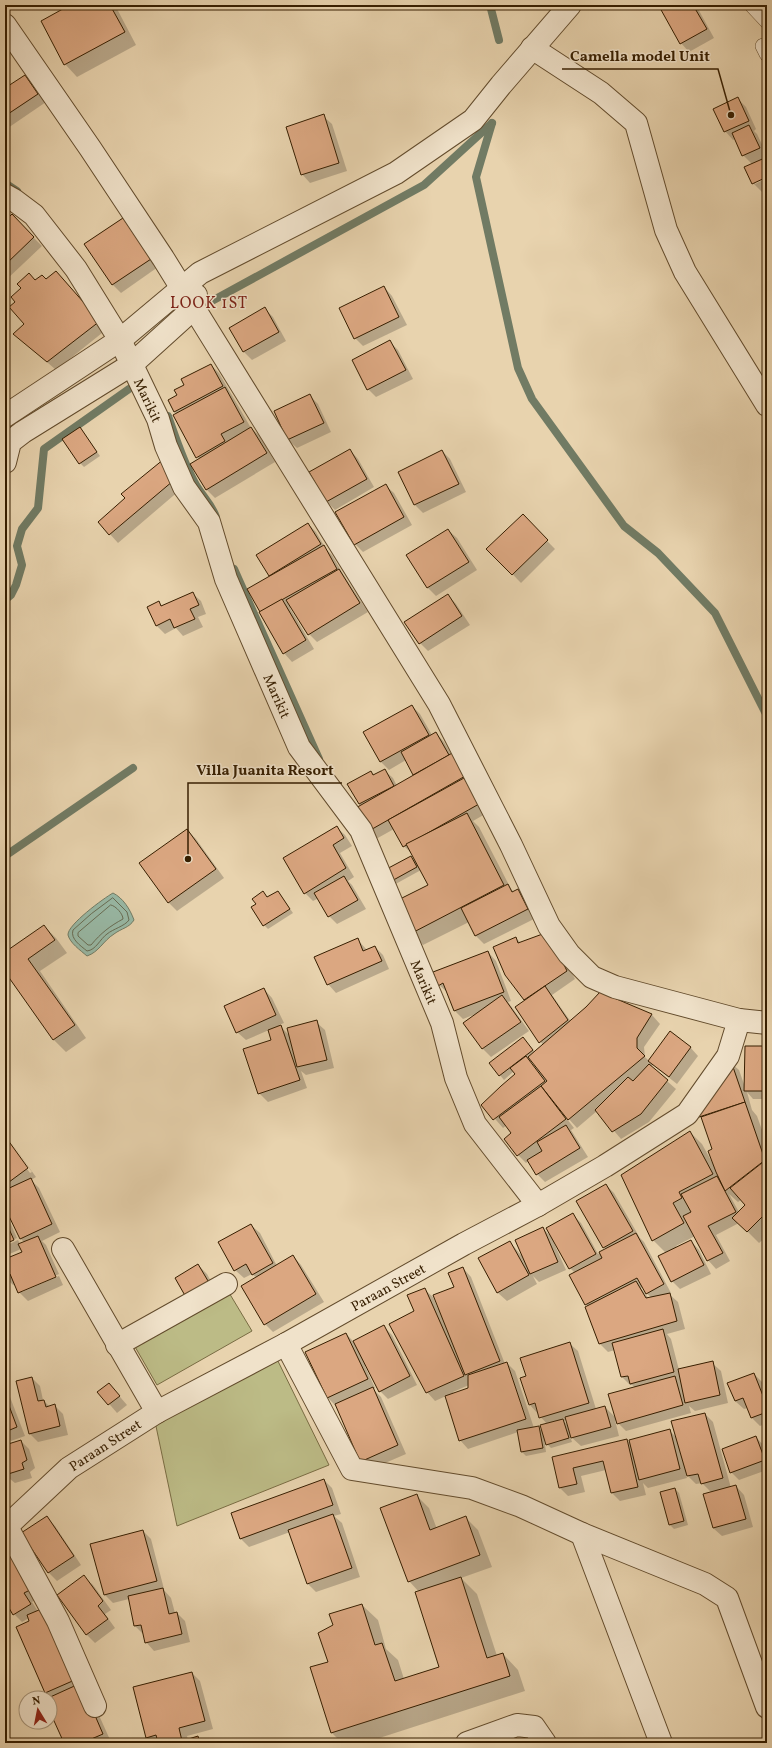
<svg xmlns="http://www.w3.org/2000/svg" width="772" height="1748" viewBox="0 0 772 1748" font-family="Vollkorn,serif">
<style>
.green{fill:#bcbb86;stroke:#796c43}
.water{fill:#98b9a6;stroke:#717b64}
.shadow{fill:#0003;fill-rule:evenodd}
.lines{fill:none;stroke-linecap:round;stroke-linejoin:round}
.shore{stroke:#676c53;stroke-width:1}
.stream{stroke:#717b64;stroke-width:8}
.building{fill:#dba781;stroke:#361e00}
.service-casing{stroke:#624b2c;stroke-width:16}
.minor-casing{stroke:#624b2c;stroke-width:24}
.tertiary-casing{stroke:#624b2c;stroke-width:24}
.service{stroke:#f0e2ca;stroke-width:15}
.minor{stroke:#f0e2ca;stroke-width:22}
.tertiary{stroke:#f0e2ca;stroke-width:22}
.labels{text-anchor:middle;stroke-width:3;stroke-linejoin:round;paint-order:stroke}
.street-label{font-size:14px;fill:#361e00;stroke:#f0e2ca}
.quarter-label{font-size:16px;letter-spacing:1px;fill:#7a1f14;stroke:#f0e2ca}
.leader{fill:none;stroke:#361e00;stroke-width:1.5}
.callout-dot{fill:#361e00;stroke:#f0e2ca;stroke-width:1.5}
.callout-label{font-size:15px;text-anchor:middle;font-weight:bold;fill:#361e00;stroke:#f0e2ca;stroke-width:3;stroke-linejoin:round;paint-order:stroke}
</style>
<rect width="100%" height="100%" fill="#e8d3ae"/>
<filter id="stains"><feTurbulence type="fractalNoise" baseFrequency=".005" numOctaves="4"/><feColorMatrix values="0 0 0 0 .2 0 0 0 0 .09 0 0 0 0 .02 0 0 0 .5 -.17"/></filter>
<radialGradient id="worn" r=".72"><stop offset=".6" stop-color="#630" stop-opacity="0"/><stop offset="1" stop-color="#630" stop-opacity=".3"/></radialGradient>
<!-- green -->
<g class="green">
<path d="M228,1291L252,1331L157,1385L134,1345Z"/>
<path d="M273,1351L329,1465L177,1526L153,1412Z"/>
</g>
<!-- water -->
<path class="water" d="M113,893C123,898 130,909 134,920C129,928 122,928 114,934C103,941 99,952 87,956C80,950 70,943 68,935C67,925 104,898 113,893Z"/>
<!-- shadow -->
<g class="shadow">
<path d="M72,5H115L136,45L77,77L65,64Z"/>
<path d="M667,5H696L714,38L689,52L681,43Z"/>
<path d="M25,76L33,84L46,102L5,130V89Z"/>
<path d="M738,99L746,107L756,129L754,131L757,134L767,155V176L755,182V184L767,178V189L762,192L753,183L752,164L743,155L735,139L733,140L725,131Z"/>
<path d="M323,116L332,124L347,171L310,183L302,174Z"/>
<path d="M5,212L10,218L12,216L42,246L5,281Z"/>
<path d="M123,219L131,227L158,267L121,293L113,285L85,244Z"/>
<path d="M56,272L107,329L56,370L15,334L25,325L16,302L22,288L36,281H46Z"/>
<path d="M384,287L392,296L407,325L363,346L355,338Z"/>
<path d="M265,309L273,317L286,341L252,360L244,352L230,328Z"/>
<path d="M390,342L398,350L413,379L376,397L368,389Z"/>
<path d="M211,365L219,373L251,428L260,436L275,462L215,498L207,490L191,464L199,459L169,400L178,396L185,385Z"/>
<path d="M309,395L318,404L331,432L297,448L288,440L275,412Z"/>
<path d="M83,432L100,456L84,467L80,463Z"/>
<path d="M350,450L358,459L374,487L335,510L327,502Z"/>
<path d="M442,451L450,459L466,492L423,513L415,505L399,472Z"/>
<path d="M163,460L180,490L118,543L99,522L126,498Z"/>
<path d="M385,485L394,493L412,525L363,552L355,544Z"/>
<path d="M523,516L555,549L521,583L488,549Z"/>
<path d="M308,524L316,532L326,549L332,555L343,574L368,612L317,642L309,634L292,607L290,608L314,649L292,662L284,653L271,576L258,555Z"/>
<path d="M448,530L457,538L477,570L436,596L428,588L407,556Z"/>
<path d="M192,593L201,601L206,614L198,617L203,627L183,636L176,628L165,634L156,625L158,602L162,606Z"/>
<path d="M448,595L456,604L470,625L428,651L420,643Z"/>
<path d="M412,706L420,714L432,735L436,733L444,742L487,813L473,821L479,827L511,889L514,892L518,890L526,898L536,918L484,944L476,936L469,922L423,945L411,933L429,886L421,870L392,886L388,882L411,857L417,863L412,854L404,846L394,829L376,839L359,804L371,772L375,775L384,770L393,778L397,786L415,775L406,760L389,770L381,762Z"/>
<path d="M336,827L345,835L352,846L340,853L354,877L348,881L352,885L366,909L337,924L329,916L319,898L313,901L305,893Z"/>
<path d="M187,830L196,839L224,878L177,911L169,903L140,863Z"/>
<path d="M278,892L293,913L268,929L264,925L257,905L263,893L268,898Z"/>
<path d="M44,926L56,938L67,953L40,971L86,1038L66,1052L53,1039L5,970V953Z"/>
<path d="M516,938L521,943L556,942L575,979L552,995L571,1022L600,994L652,1015L660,1024L644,1047L645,1057L649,1061L690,1047L698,1056L677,1084L653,1065L651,1067L676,1089L649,1122L621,1139L597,1111L577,1128L568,1118L567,1119L574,1128L571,1130L588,1157L545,1182L537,1174L529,1161L526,1163L518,1155L513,1133L507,1125L503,1128L483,1105L517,1075L514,1071L504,1080L490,1063L523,1038L535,1052L543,1045L516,1007L525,1001L506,975ZM530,1059L534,1064L533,1065L529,1060Z"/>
<path d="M357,939L367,950L375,947L383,955L389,969L336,993L328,984Z"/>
<path d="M488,952L496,961L511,1001L508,1002L529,1031L491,1057L483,1049L465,1023L476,1014L463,1019L455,1011L448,993L439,985Z"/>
<path d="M264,989L272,998L284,1023L279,1025L289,1035L316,1022L325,1030L334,1068L306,1075L301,1071L307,1088L268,1102L259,1093L272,1040L269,1030L246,1040L237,1032Z"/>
<path d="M767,1047V1099H753L747,1092L752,1110L757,1116L767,1144V1236L759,1243L739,1223L716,1235L730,1261L716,1269L708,1260L695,1236L676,1246L677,1248L691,1241L699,1250L711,1274L680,1289L672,1281L666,1253L653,1240L690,1132L702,1144L713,1164H714L713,1150L703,1119L700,1116L731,1063L739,1070L745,1087ZM729,1194L738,1202L742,1199L747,1205L739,1212Z"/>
<path d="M5,1134L36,1177L31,1180L39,1188L60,1232L42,1241L46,1245L59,1274L22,1290V1292L59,1276L63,1285L28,1301L19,1292L16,1284L13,1285L5,1277V1260L23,1252L21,1249L5,1256V1246L18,1240L20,1244L24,1242L21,1239L5,1205V1138L30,1173L32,1172Z"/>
<path d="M606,1185L614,1193L640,1238L644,1242L671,1293L669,1294L678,1302L685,1329L667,1334L671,1339L679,1370L712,1363L721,1371L728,1403L695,1411L689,1406L691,1413L626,1431L615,1420L619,1436L581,1446L570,1436L572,1442L551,1448L547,1444L545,1437L544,1438L546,1452L526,1456L522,1452L518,1432L468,1449L460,1440L446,1396L435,1401L427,1392L416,1312L424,1289L433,1297L438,1309L439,1308L455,1288L463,1268L471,1277L505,1364L507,1363L515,1371L534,1428L538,1427L543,1432L547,1424L530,1405L527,1377L569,1343L578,1351L596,1409L605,1407L616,1418L636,1388L632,1385H630L622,1377L615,1350L608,1352L600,1344L586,1307H588L570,1276L575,1273L570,1268L555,1242L554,1243L566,1270L539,1282L533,1276L537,1284L507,1301L498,1293L479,1259L510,1242L521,1255L543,1228L552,1238L572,1214L581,1223L598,1254L606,1249L604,1247ZM643,1287L646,1293L652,1298L649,1299L641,1288ZM469,1385V1389L454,1394L453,1392ZM567,1420L569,1427L564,1421Z"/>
<path d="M5,1211L17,1238L5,1243Z"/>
<path d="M251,1225L260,1233L277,1266L293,1256L301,1265L324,1302L273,1332L265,1324L257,1278L252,1274L244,1278L235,1270Z"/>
<path d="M198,1265L207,1274L218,1294L196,1307Z"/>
<path d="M384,1327L392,1335L417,1385L388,1399L380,1391L366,1365L365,1366L375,1388L373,1389L381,1397L406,1454L369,1470L337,1407L328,1398L346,1334L354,1342Z"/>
<path d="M754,1374L762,1382L767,1394V1423L760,1426L751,1417L748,1408L744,1409L735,1401Z"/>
<path d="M32,1378L40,1386L43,1400L50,1407L55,1406L63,1414L68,1435L38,1442L30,1434Z"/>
<path d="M109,1384L127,1405L117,1413L99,1392Z"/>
<path d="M5,1392L10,1397L25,1436L11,1441L5,1434Z"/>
<path d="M705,1414L713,1422L731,1488L736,1486L744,1495L753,1527L722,1536L713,1528L712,1493L702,1483L696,1484L686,1474L687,1478L648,1488L643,1483L646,1495L620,1501L611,1492L606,1470L581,1476L585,1492L568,1496L560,1488L553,1458L627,1440L631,1445L670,1431L678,1439Z"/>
<path d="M756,1437L764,1446L767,1454V1470L739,1480L731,1472Z"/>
<path d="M21,1441L29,1449L35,1468L30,1472L32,1478L15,1483L10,1479L5,1480V1445Z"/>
<path d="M324,1480L332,1488L341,1514L334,1516L342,1523L360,1577L316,1592L307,1583L290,1532L249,1547L241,1539L232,1513Z"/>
<path d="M675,1489L679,1493L688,1525L674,1529L670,1525L662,1492Z"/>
<path d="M416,1495L429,1508L437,1529L466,1518L478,1530L492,1567L461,1578L477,1594L497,1656L503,1654L518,1670L525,1691L364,1743H342L332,1733L329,1662L334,1626L362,1605L378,1620L386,1649L398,1660L404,1679L440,1668L419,1592L409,1581Z"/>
<path d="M46,1517L55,1526L81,1565L57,1581L49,1573Z"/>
<path d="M143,1531L151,1539L164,1589H163L171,1598L175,1613H177L185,1621L190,1642L154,1651L146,1642L143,1634L135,1626L129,1599L113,1603L105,1595Z"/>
<path d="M5,1554L40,1597L32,1602L89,1693L111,1742L65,1743L50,1710V1698H51L46,1693L18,1627L31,1622L29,1618L22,1622L14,1614L5,1599Z"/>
<path d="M84,1577L93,1585L111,1610L105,1614L115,1628L95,1643L87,1635L58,1595Z"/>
<path d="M192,1673L200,1681L213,1729L187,1736L188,1740L198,1738L203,1743H153L147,1737Z"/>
</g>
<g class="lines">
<!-- shore -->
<g class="shore">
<path d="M113,898L127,912L129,920C125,926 113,929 107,934C100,939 96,950 87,951C81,946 70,939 73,930L91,914Z"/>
<path d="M111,905C116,906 123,914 123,919C110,926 101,933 91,945H88L78,936V933Z"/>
</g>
<!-- stream -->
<g class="stream">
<path d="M490,5L499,40"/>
<path d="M492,123L476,177L518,368L532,399L624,526L658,553L715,613L767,716"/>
<path d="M5,183L17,191"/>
<path d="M210,302L424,185L492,123"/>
<path d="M168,416C176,439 184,464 196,485C203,497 211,503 216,517"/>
<path d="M234,569L319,759"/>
<path d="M5,600L11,595L16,585L22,565L17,546L22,529L38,508L44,449L129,389"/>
<path d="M5,856L133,768"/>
</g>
</g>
<!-- building -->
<g class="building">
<path d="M70,5H110L125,32L64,65L41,21Z"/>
<path d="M664,5H693L707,29L680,44L660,8Z"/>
<path d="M25,75L38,94L5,116V88Z"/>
<path d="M738,97L749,121L724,132L713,109Z"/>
<path d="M324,114L339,163L301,175L286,127Z"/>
<path d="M749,125L760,148L742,156L732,133Z"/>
<path d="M767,157V177L752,184L744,167Z"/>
<path d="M5,212L9,217L5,221Z"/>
<path d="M12,214L34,237L5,265V221Z"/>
<path d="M123,218L151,259L112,285L84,244Z"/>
<path d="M56,271L100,321L47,362L13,334L24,324L9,307L15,302L11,297L21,288L17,284L29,273L35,280L42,275L46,279Z"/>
<path d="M384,286L399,317L354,339L339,308Z"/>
<path d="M265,307L279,332L243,352L229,328Z"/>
<path d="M390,340L406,370L367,390L352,360Z"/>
<path d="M211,364L223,386L174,412L168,400L177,395L174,390L184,385L181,379Z"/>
<path d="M225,387L244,422L221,434L225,441L196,458L173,415Z"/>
<path d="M310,394L324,423L287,440L274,411Z"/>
<path d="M80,427L97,452L79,464L62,439Z"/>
<path d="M251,427L267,453L206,490L190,464Z"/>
<path d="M350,449L367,479L326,502L309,472Z"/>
<path d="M442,450L459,484L414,505L398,472Z"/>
<path d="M164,459L173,481L109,535L98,522L125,498L121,494Z"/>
<path d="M386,484L404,517L354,545L335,512Z"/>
<path d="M523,514L548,540L512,575L486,549Z"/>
<path d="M308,523L321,544L269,576L256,555Z"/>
<path d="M448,529L469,562L427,588L406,555Z"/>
<path d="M324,545L337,569L260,612L247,589Z"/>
<path d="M339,569L360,603L308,635L286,600Z"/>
<path d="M193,592L199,605L190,609L195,619L174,628L170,619L156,626L147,607L159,601L161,606Z"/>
<path d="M448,594L462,616L419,644L404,622Z"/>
<path d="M282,599L306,640L283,654L259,612Z"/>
<path d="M412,705L429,735L380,762L363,732Z"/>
<path d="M436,732L449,755L413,775L401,752Z"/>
<path d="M454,752L467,775L367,832L354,809Z"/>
<path d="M385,769L394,786L359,804L347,784L371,771L373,775Z"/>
<path d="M464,778L479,804L403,847L388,820Z"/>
<path d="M467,813L504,885L410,934L394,902L428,885L406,844Z"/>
<path d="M337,826L344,838L333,845L346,868L304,894L283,858Z"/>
<path d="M187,829L216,869L168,903L139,863Z"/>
<path d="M411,856L417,867L388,883L381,872Z"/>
<path d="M344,876L358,900L328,917L314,893Z"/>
<path d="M508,884L512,892L518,889L528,909L475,936L461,908Z"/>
<path d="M263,891L267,897L278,891L290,909L263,926L251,907L256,904L252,899Z"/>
<path d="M44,925L55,940L28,959L75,1025L53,1040L5,972V952Z"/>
<path d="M548,932L567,971L524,1000L505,975L493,947L516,937L518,943Z"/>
<path d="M358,938L363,951L375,946L382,961L327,985L314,957Z"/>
<path d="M488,951L504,992L454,1011L443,983L438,986L433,972Z"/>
<path d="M545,986L568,1020L539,1043L515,1007Z"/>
<path d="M264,988L276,1015L236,1033L224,1006Z"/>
<path d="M600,992L652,1014L637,1038V1048L645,1056L568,1120L541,1086L547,1081L528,1057L586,1007Z"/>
<path d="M502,995L521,1022L482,1049L463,1023Z"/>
<path d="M317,1020L327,1060L297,1067L287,1028Z"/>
<path d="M281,1025L300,1080L258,1094L243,1049L271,1040L268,1030Z"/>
<path d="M670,1031L691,1047L669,1077L648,1061Z"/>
<path d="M523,1037L533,1050L499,1076L489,1063Z"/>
<path d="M745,1046H767V1091H744Z"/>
<path d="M526,1056L545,1081L493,1120L481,1105L501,1086L515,1074L510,1068Z"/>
<path d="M731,1061L745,1102L699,1117L697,1112Z"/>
<path d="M649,1064L668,1080L641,1114L612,1132L595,1110L628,1077L633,1081Z"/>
<path d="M541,1086L566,1119L517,1156L504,1139L511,1133L499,1117Z"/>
<path d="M745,1102L765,1160L725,1191L716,1172L708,1151L712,1149L701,1117Z"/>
<path d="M566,1125L580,1148L536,1175L527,1160L542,1151L537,1142Z"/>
<path d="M690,1131L713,1174L679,1192L682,1198L673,1203L684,1223L652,1241L621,1175Z"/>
<path d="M5,1136L28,1168L5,1185Z"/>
<path d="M767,1159V1212L747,1232L732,1218L745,1205L730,1188Z"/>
<path d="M717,1176L736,1212L708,1226L723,1253L707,1261L683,1216L691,1212L681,1194Z"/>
<path d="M31,1178L52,1224L20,1239L5,1208V1190Z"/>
<path d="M606,1184L633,1231L603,1248L576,1201Z"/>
<path d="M573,1213L596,1254L569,1269L546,1228Z"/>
<path d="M5,1220L14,1240L5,1244Z"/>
<path d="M251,1224L273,1263L252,1275L246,1264L234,1271L218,1242Z"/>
<path d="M543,1227L558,1262L530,1274L515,1240Z"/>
<path d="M636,1233L664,1284L646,1294L637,1278L585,1305L569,1275L602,1258L599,1252Z"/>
<path d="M38,1236L56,1277L18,1293L10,1274L5,1276V1259L22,1252L18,1244Z"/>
<path d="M691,1240L704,1265L671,1282L658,1256Z"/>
<path d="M510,1241L529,1275L497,1293L478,1258Z"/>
<path d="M293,1255L316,1294L264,1325L241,1286Z"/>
<path d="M198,1264L211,1286L187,1299L175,1278Z"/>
<path d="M463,1267L500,1361L465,1375L433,1295L454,1287L448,1273Z"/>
<path d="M636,1281L646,1298L670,1293L677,1321L599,1344L585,1307Z"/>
<path d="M425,1288L464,1376L426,1393L389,1324L414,1311L407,1295Z"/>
<path d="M384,1325L410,1376L379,1392L353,1341Z"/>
<path d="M663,1329L674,1372L630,1384L628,1376L621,1377L612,1343Z"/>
<path d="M346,1333L368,1379L327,1398L305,1352Z"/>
<path d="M570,1342L589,1403L539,1418L535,1403L529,1405L520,1378L526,1376L520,1358Z"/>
<path d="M713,1361L720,1395L685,1403L678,1369Z"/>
<path d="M507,1362L526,1419L459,1441L445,1396L468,1388V1375Z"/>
<path d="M754,1373L767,1406V1412L751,1418L743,1398L735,1401L727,1383Z"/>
<path d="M675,1376L683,1405L617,1424L608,1394Z"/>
<path d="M32,1377L38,1401L44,1400L46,1407L55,1404L60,1426L29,1434L16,1381Z"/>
<path d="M109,1383L120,1396L108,1405L97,1392Z"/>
<path d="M373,1387L398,1445L360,1462L335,1404Z"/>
<path d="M5,1395L17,1427L5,1432Z"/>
<path d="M605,1406L611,1427L571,1438L565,1417Z"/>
<path d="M705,1413L723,1478L701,1484L698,1474L687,1476L671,1421Z"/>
<path d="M563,1419L569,1438L546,1445L540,1425Z"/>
<path d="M539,1426L543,1448L521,1452L517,1430Z"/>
<path d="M670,1429L680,1469L639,1480L629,1440Z"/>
<path d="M756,1436L765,1460L730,1473L722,1449Z"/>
<path d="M627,1439L638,1487L611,1493L603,1461L573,1468L577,1484L559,1488L552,1457Z"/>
<path d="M21,1440L27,1460L22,1463L24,1469L5,1475V1445Z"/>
<path d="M324,1479L333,1505L240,1539L231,1513Z"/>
<path d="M736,1485L746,1519L713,1528L703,1494Z"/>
<path d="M675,1488L684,1521L669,1525L660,1492Z"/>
<path d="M417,1494L430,1530L466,1516L480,1555L408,1582L380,1508Z"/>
<path d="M333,1514L352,1568L307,1584L288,1530Z"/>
<path d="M47,1516L74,1556L48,1573L21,1533Z"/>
<path d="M143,1530L157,1581L104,1595L90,1544Z"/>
<path d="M10,1550L32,1589L24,1593L31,1604L13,1615L5,1601V1553Z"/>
<path d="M84,1575L103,1601L98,1606L108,1619L86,1635L57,1595Z"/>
<path d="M461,1577L487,1658L503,1653L510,1676L331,1733L310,1667L328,1662L318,1633L333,1625L329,1614L362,1604L375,1645L382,1643L395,1681L439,1667L415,1592Z"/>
<path d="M163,1588L169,1614L177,1612L182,1634L145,1643L141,1625L134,1626L128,1596Z"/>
<path d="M46,1607L77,1679L45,1693L16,1627L29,1621L27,1615Z"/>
<path d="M192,1672L205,1721L179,1728L182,1741L198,1736L200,1743H158L156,1735L146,1738L133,1687Z"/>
<path d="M81,1683L103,1734L82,1743H64L50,1712V1698H48Z"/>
</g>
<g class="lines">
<defs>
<g id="service">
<path d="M752,5L767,21"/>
<path d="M767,45L763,46L767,54"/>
</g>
<g id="minor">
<path d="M532,48L601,93L636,123L666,230L685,272L767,405"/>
<path d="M5,195L14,200L34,215L76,269L120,340L158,419L166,446L184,487L209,522L226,579L299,747L361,830L442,1023L456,1078L475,1124L538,1205"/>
<path d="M63,1249L157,1412"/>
<path d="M286,1344L352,1469L472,1488L521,1506L582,1534L705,1584L727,1598L767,1707"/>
<path d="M117,1345L226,1284"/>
<path d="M7,1527L58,1621L95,1706"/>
<path d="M5,1528L69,1468L157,1412L286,1344L464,1244L538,1205L605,1166L687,1114L728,1056L739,1020"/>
<path d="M582,1534L661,1743"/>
<path d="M467,1743L517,1725L534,1727L545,1743"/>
</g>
<g id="tertiary">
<path d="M5,25L90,148L163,258L439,704L511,845L549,926L569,954L592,977L615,987L739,1020L767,1023"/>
<path d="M5,416L120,340L200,273L396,173L473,120L501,85L570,5"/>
<path d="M5,462L10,442L23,432L131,365L194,308L196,295"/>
</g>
</defs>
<!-- service casing -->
<use href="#service" class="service-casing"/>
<!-- minor casing -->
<use href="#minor" class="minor-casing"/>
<!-- tertiary casing -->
<use href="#tertiary" class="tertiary-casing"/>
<!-- service -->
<use href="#service" class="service"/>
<!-- minor -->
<use href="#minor" class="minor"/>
<!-- tertiary -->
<use href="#tertiary" class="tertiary"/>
</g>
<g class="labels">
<!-- street labels -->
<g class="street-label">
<text transform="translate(148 400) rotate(65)" y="5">Marikit</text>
<text transform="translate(277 696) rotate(66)" y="5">Marikit</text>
<text transform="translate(424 982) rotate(67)" y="5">Marikit</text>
<text transform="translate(388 1287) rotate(-29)" y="5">Paraan Street</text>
<text transform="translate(105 1445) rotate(-33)" y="5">Paraan Street</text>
</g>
<!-- quarter labels -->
<g class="quarter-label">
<text x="209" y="308">LOOK 1ST</text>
</g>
</g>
<!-- callouts -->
<path class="leader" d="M731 115L718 69H562M188 859L188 783H342"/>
<g class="callout-dot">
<circle cx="731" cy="115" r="4"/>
<circle cx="188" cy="859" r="4"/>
</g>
<g class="callout-label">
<text x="640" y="61">Camella model Unit</text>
<text x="265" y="775">Villa Juanita Resort</text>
</g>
<!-- margin -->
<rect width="772" height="1748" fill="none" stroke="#e8d3ae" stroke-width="20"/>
<rect x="6" y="6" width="760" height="1736" fill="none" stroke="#361e00" stroke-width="2"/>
<rect x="10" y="10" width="752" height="1728" fill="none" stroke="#361e00"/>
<!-- north arrow -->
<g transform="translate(38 1710) rotate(350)"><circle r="19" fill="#f0e2ca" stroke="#a69479"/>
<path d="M0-3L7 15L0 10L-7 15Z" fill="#8f2418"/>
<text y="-6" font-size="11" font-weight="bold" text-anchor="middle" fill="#361e00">N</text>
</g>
<rect width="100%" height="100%" filter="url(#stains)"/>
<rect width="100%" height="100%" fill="url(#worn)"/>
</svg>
